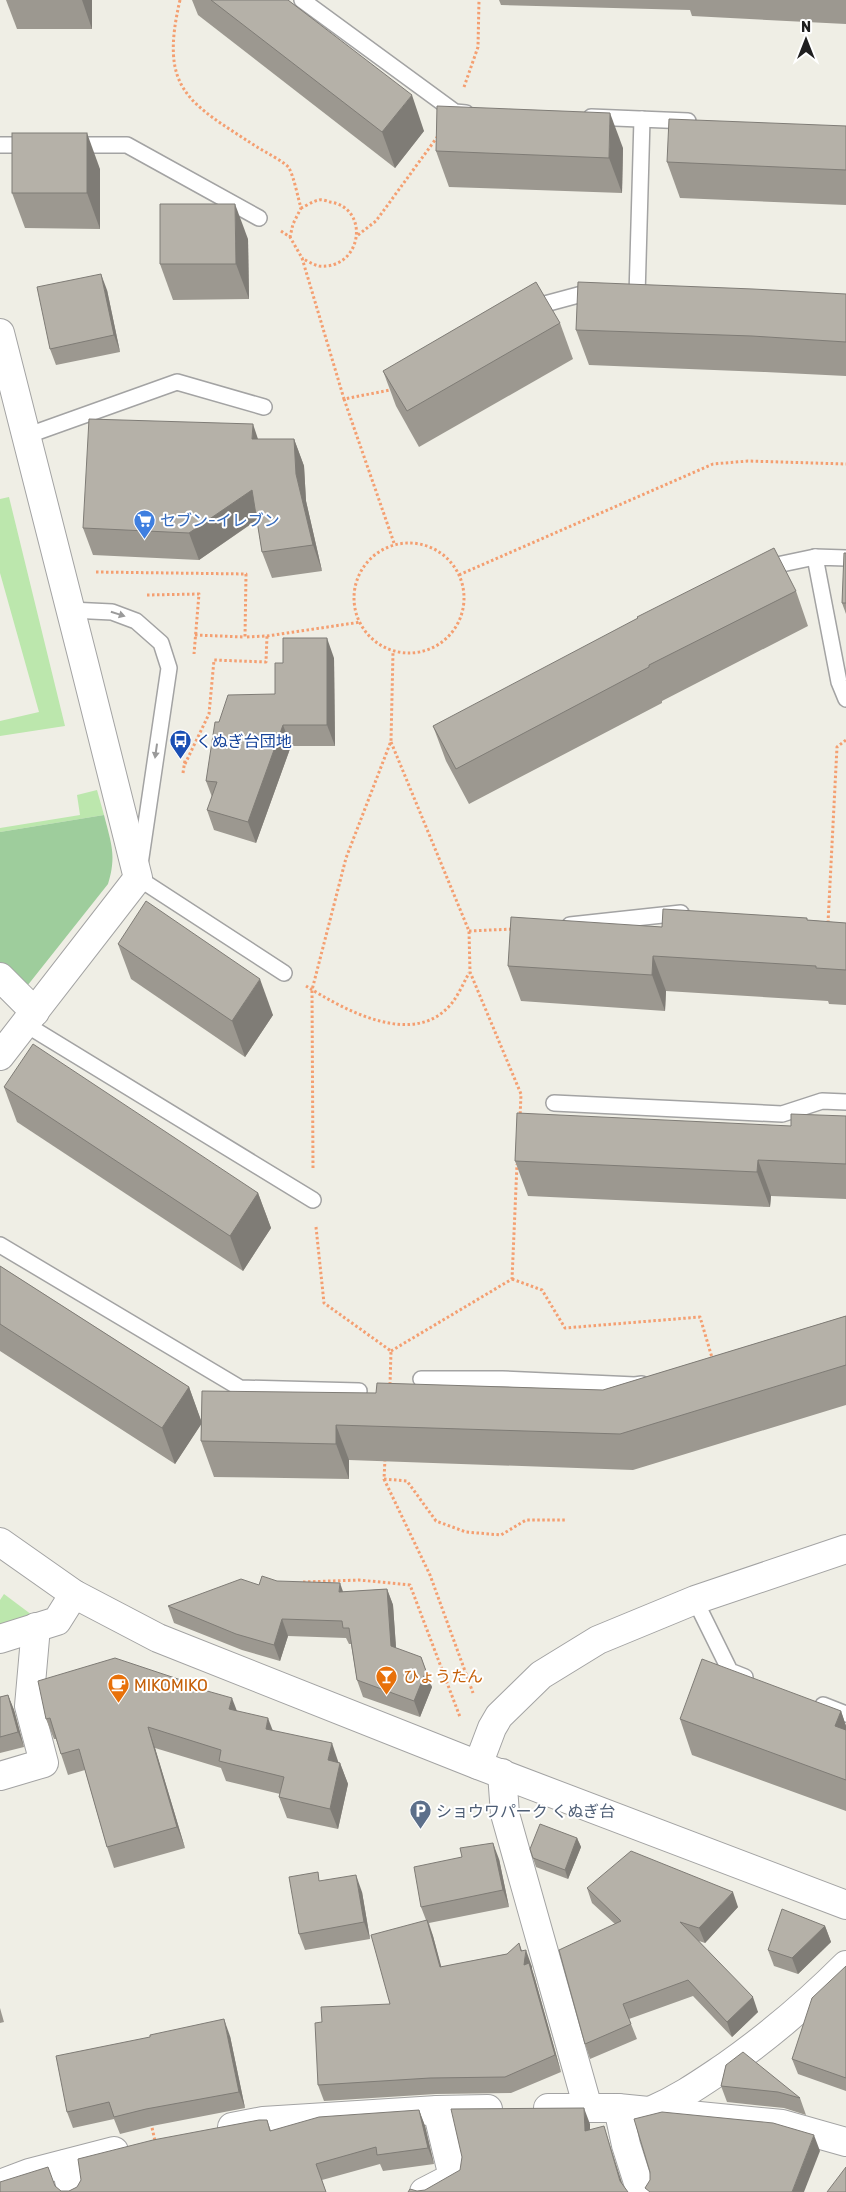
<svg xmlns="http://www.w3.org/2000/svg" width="846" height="2192" viewBox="0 0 846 2192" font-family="Rubik,'Noto Sans JP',sans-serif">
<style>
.grass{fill:#bce7ad}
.forest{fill:#9ecd9c}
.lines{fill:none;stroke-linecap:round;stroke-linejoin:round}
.service-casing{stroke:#a3a3a3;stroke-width:18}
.minor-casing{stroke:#a3a3a3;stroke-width:30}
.tertiary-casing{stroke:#a3a3a3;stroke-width:30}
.path{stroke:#f49f71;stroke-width:3;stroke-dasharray:2.5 2.5;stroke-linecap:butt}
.service{stroke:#fff;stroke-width:15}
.minor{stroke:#fff;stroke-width:28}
.tertiary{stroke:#fff;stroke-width:28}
.wall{fill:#9c9890}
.shaded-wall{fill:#7f7c76}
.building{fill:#b5b1a8;stroke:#7f7c76}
.oneway{fill:#9a9a9a}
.labels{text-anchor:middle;stroke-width:4;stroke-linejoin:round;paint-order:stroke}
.shop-label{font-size:16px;fill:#366cbe;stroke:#fff;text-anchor:start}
.transit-label{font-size:16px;fill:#164399;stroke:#fff;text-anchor:start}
.food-label{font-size:16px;fill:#c56008;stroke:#fff;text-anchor:start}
.service-label{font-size:16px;fill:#4e5e75;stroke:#fff;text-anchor:start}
</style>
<rect width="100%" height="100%" fill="#efeee5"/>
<!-- grass -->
<g class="grass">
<path d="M9,497L65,726L0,736V721L39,712L0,573V499Z"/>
<path d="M97,790L104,815L0,832V828L80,815L77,795Z"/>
<path d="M4,1594L32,1615L0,1625V1600Z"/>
</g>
<!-- forest -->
<path class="forest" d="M104,815C111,843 117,856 108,884L12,1005L0,995V832Z"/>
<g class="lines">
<defs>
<g id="service">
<path d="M302,0L455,112L466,113"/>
<path d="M591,117L688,121"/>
<path d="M0,145H31"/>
<path d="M71,145H127L259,218"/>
<path d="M637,296L642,119"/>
<path d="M530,308L582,294L597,295"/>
<path d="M26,436L177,382L264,407"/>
<path d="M846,558L815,557L839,682L846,699"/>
<path d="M763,572L777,565L815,557"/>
<path d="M70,610L112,612L136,621L161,643L169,668L138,878L284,973"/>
<path d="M570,925L681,913"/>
<path d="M25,1024L313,1200"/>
<path d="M554,1103L782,1114L822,1101L846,1102"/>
<path d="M0,1245L240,1388L359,1391"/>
<path d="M421,1379H502L635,1385L642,1384"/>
<path d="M695,1600L730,1671L745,1677"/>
<path d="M823,1705L846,1714"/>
</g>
<g id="minor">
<path d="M0,977L35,1012"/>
<path d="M0,1639L57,1621L74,1594"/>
<path d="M478,1765L492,1728L499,1716L541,1675L598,1640L695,1600L846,1549"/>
<path d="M502,1773L505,1814L588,2108"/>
<path d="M0,1776L44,1763L29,1706L36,1627"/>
<path d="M548,2108H618L782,2124L846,2142"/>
<path d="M618,2108L626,2145L641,2192"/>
<path d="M652,2110C680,2098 701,2083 725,2067C769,2036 808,2003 846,1965"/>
<path d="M232,2127L263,2121L437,2110L488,2109"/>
<path d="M65,2164L72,2192"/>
<path d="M0,2184L29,2173L114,2151"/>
<path d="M424,2192L453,2177L437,2110"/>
</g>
<g id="tertiary">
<path d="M0,333C46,515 93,696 138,878L0,1056"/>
<path d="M0,1542L74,1594L158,1638L478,1765L846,1905"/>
</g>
</defs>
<!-- service casing -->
<use href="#service" class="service-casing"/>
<!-- minor casing -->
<use href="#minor" class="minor-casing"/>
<!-- tertiary casing -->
<use href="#tertiary" class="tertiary-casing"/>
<!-- path -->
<g class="path">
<path d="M180,0C159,90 188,102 257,147C265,152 285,162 289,168C294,177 298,198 301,208L293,224L290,237"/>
<path d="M464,87L478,47L479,0"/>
<path d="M301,208C306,206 313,201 319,200C322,199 327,201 330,202C371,208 362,270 319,266C314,265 307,261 302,258"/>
<path d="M281,231L290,237L302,258L344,399L390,390"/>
<path d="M358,235L376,221L438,136"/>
<path d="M344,399L394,543"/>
<circle cx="409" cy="598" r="55"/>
<path d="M96,572L246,574L245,637L267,636L361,622"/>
<path d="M459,575L713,464L748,461L846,464"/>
<path d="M147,595L199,594L194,654"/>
<path d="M195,635L244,637"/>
<path d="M391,742L469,931L470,972L521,1094L520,1118"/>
<path d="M185,764L209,714L214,660L266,662L267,636"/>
<path d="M183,773L185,760"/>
<path d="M828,923L837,747L846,740"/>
<path d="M469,931L513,929"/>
<path d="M306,986C346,1011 415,1049 452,1003C459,994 464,982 469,973"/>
<path d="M313,1168L312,990L346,858L391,741L393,652"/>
<path d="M316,1227L324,1303L391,1351L390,1385"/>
<path d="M512,1279L542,1290L565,1328L700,1317L713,1361"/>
<path d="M391,1351L512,1279L517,1164"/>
<path d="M385,1459L384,1479L430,1575L473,1693"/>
<path d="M384,1479L407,1481L436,1521L466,1532L501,1535L526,1520H565"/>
<path d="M303,1582L359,1580L410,1585L460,1717"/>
<path d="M151,2123L155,2141"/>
</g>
<!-- service -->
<use href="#service" class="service"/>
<!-- minor -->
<use href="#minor" class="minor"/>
<!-- tertiary -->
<use href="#tertiary" class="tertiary"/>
</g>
<!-- wall -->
<g class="wall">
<path d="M6,0H92V29H17Z"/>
<path d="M192,0H288L424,131L395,168L198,15Z"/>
<path d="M499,0H846V24L692,16L690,10L501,5Z"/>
<path d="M846,126V205L680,198L667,162Z"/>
<path d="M623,148L622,193L449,187L436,151Z"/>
<path d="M100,169V229L25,228L12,193Z"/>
<path d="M248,239L249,299L173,300L160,264Z"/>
<path d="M107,290L120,352L56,365L50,349Z"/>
<path d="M846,294V376L765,372L589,365L576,330Z"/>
<path d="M560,323L573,359L419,447L396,406L383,371Z"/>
<path d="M258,439H294L304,466L306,501L322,571L272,578L262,552L257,520L199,560L93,555L83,528Z"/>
<path d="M846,553V614L842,603Z"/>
<path d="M796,591L808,626L662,701V703L469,804L446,761L433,726Z"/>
<path d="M334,658L335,746H291L256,843L214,830L207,810L212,797L206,781L219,722L275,694L283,663Z"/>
<path d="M808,920L846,923V1005L829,1004L828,1001L666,991L665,1011L521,1001L508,966L662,927Z"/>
<path d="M118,944L273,1015L245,1057L131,979Z"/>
<path d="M4,1087L258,1193L271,1228L243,1271L17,1122Z"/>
<path d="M846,1116V1199L771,1196L770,1207L528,1196L515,1161L791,1126Z"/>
<path d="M0,1266L189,1387L201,1421L376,1393L603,1390L846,1316V1405L633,1470L349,1460V1479L214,1477L201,1441V1424L175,1464L0,1351Z"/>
<path d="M277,1581L343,1592L387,1589L393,1605L396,1648L432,1687L420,1717L363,1697L357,1680L351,1644H349L346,1638L288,1636L280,1661L242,1650L174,1623L168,1606Z"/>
<path d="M188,1685L273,1730L340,1763L348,1784L338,1829L287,1818L279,1797L280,1794L226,1781L221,1768L155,1748L185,1848L114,1868L107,1847L85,1770L68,1775L56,1739H54L46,1719Z"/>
<path d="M8,1695L14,1710L24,1747L0,1753V1697Z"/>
<path d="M841,1711L846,1726V1811L692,1755L680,1719Z"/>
<path d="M577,1838L581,1847L568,1879L536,1867L533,1858Z"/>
<path d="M499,1859L509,1907L429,1923L433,1936L441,1967L522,1951L532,1967V1969L535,1979L561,2072L511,2093L436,2094L324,2101L318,2085L322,2022L390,2004L426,1920L421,1907Z"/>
<path d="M321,1881L362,1892L370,1939L305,1950L299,1934Z"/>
<path d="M587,1888L738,1907L705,1943L699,1941L758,2012L732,2037L693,1996L629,2019L637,2039L590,2059L585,2044L615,1924L592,1903Z"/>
<path d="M825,1926L831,1942L798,1974L774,1966L768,1950Z"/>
<path d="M846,1966V2091L798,2074L792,2059Z"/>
<path d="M0,2008L4,2022L0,2023Z"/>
<path d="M230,2036L245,2108L152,2126L120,2134L114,2119L73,2128L67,2112Z"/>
<path d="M726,2065L800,2098L806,2115L784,2108L727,2102L721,2086Z"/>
<path d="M419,2110L425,2126L434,2164L383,2171L380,2164L322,2180L326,2192H0L55,2187L61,2191H69L267,2120L271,2131Z"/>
</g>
<!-- shaded-wall -->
<g class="shaded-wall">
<path d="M82,0H92V29Z"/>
<path d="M412,95L424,131L395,168L382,132Z"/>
<path d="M610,113L623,148L622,193L609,158Z"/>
<path d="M87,133L100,169V229L87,193Z"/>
<path d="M235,204L248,239L249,299L236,264Z"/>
<path d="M101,274L107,290L120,352L114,335Z"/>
<path d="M253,424L262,451L252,439Z"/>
<path d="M294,439L304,466L306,501L322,571L313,545L296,474Z"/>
<path d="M252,490L262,516L199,560L189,533Z"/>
<path d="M327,638L334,658L335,746L327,725Z"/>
<path d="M283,725L291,746L256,843L248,822Z"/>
<path d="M653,956L666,991L665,1011L652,975Z"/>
<path d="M260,979L273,1015L245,1057L232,1021Z"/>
<path d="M758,1160L771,1196L770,1207L757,1172Z"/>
<path d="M258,1193L271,1228L243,1271L230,1236Z"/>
<path d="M189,1387L202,1423L175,1464L162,1428Z"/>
<path d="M336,1425L349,1460V1479L336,1444Z"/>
<path d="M340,1583L346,1600L339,1592Z"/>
<path d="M387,1589L393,1605L397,1662L391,1646Z"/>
<path d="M282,1619L288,1636L280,1661L274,1645Z"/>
<path d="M421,1657L432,1687L420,1717L414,1701Z"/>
<path d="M8,1695L14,1710L24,1747L18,1732Z"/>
<path d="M232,1698L240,1719L229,1709Z"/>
<path d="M841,1711L846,1726V1756L835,1726Z"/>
<path d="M268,1718L276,1739L266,1729Z"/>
<path d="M148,1727L155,1748L185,1848L177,1827Z"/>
<path d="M332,1743L339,1764L328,1760Z"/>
<path d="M340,1763L348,1784L338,1829L330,1809Z"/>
<path d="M577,1838L581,1847L568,1879L565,1870Z"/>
<path d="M493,1843L499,1859L509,1907L503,1890Z"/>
<path d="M356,1875L362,1892L370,1939L364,1922Z"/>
<path d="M733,1892L738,1907L705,1943L699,1928Z"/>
<path d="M427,1920L433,1936L446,1984L440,1967Z"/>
<path d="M825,1926L831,1942L798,1974L792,1958Z"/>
<path d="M519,1943L525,1959L526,1950L532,1967V1969L535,1979L561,2072L524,1965Z"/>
<path d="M753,1997L758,2012L732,2037L727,2022Z"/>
<path d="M224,2019L230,2036L245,2108L239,2092Z"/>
<path d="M584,2108L590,2124V2147L585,2131Z"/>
<path d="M419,2110L425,2126L434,2164L428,2148Z"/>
<path d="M604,2126L609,2142L625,2192L620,2181Z"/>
<path d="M814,2135L820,2151L804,2192H792Z"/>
</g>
<!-- building -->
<g class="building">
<path d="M211,0H288L412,95L382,132Z"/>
<path d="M437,106L610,113L609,158L436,151Z"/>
<path d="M669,119L846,126V170L667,162Z"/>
<rect x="12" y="133" width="75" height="60"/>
<path d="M160,204H235L236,264H160Z"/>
<path d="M101,274L114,335L50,349L37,287Z"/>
<path d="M536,282L560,323L407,411L383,371Z"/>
<path d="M578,282L753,289L846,294V342L752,336L576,330Z"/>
<path d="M89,419L253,424L252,439H294L296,474L313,545L262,552L252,490L189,533L83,528Z"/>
<path d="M774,548L796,591L649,665V667L456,769L433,726L638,618L637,617Z"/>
<path d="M844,553H846V603H842Z"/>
<path d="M283,638H327V725H283L248,822L207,810L217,782L206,781L215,722H219L228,695L275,694V663H283Z"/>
<path d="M146,901L260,979L232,1021L118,944Z"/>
<path d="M663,909L807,918V920L846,923V970L816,968V966L653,956L652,975L508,966L511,917L662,927Z"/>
<path d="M33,1044L258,1193L230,1236L4,1087Z"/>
<path d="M517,1113L791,1126V1114L846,1116V1164L758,1160L757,1172L515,1161Z"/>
<path d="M0,1266L189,1387L162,1428L0,1324Z"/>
<path d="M846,1316V1365L620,1434L336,1425V1444L201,1441L202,1391L376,1393L377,1383L603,1390Z"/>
<path d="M262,1576L277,1581L340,1583L339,1592L387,1589L391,1646L421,1657L426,1671L414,1701L357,1680L349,1628H343L342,1621L282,1619L274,1645L236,1634L168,1606L241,1579L259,1585Z"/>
<path d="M115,1658L187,1682L186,1685L232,1698L229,1709L268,1718L266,1729L332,1743L328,1760L340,1763L330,1809L279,1797L284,1777L219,1761L221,1750L148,1727L177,1827L107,1847L79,1749L61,1754L50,1718L46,1719L38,1681Z"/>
<path d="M702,1659L841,1711L835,1726L846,1730V1780L680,1719Z"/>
<path d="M8,1695L18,1732L0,1737V1697Z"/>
<path d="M540,1824L577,1838L565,1870L533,1858L530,1849Z"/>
<path d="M493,1843L503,1890L421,1907L414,1867L462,1857L460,1848Z"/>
<path d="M631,1851L733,1892L699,1928L680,1922L753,1997L727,2022L688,1980L623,2004L631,2024L585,2044L559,1950L621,1921L587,1888Z"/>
<path d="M318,1872L319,1881L356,1875L364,1922L299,1934L289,1877Z"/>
<path d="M782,1909L825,1926L792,1958L768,1950Z"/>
<path d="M427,1920L440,1967L507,1954L519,1943L521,1951L526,1950L524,1965L529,1963L555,2055L505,2077L430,2078L318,2085L315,2023L322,2022L321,2007L390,2004L371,1935Z"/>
<path d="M846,1966V2078L792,2059L812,1998Z"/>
<path d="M224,2019L239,2092L146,2109L114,2117L109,2102L67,2112L56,2056L150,2037V2035Z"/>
<path d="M743,2052L800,2098L778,2092L721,2086L726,2065Z"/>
<path d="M584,2108L585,2131L604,2126L620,2181L628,2192H408L410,2189L417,2191L425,2190L460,2170L462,2157L451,2109Z"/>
<path d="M419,2110L428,2148L377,2155L376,2147L316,2164L326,2192H0V2182L48,2167L55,2186L61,2191H69L77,2187L81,2180L78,2159L153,2140L259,2120H267L270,2131L319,2117Z"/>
<path d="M662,2112L773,2123L814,2135L792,2192H650L645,2188L650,2180V2172L634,2119Z"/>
<path d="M846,2167V2192H827Z"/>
</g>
<!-- one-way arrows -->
<defs><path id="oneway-solid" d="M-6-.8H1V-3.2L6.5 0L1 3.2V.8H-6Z" transform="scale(1.25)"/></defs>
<g class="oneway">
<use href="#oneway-solid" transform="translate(118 614) rotate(18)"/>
<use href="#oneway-solid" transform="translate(156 751) rotate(98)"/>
</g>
<!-- icons -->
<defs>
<symbol id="supermarket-pin" viewBox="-11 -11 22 30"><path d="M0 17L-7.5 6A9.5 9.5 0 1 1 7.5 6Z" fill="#3f7fe0" stroke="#fff"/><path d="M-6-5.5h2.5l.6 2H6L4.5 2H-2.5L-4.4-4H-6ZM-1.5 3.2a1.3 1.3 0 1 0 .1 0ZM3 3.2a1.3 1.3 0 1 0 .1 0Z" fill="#fff"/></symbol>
<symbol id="bus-pin" viewBox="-11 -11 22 30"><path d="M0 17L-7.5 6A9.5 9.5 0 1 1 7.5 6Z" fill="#1a4fb4" stroke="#fff"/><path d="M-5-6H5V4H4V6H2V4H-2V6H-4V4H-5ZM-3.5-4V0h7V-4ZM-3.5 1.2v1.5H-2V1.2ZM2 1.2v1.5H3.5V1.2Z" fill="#fff"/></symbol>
<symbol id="bar-pin" viewBox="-11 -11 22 30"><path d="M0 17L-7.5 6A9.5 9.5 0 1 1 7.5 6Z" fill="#e8710a" stroke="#fff"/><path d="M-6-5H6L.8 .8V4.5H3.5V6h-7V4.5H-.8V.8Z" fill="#fff"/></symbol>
<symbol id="cafe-pin" viewBox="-11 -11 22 30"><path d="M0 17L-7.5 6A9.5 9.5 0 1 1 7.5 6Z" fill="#e8710a" stroke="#fff"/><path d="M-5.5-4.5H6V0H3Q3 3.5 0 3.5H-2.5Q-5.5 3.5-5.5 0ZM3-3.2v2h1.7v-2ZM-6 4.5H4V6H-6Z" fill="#fff"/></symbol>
<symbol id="parking-pin" viewBox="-11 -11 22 30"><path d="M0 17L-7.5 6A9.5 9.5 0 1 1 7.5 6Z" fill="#5c6f8a" stroke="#fff"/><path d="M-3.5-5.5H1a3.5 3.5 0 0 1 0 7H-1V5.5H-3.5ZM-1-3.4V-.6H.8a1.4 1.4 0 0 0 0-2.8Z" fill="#fff"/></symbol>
</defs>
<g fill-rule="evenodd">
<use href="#supermarket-pin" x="132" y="508" width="25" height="34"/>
<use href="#bus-pin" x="168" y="728" width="25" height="34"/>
<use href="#bar-pin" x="374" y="1664" width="25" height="34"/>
<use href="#cafe-pin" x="106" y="1672" width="25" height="34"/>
<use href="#parking-pin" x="408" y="1798" width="25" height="34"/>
</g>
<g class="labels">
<!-- shop labels -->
<g class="shop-label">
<text x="160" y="526">セブン-イレブン</text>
</g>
<!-- transit labels -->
<g class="transit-label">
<text x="196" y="747">くぬぎ台団地</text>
</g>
<!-- food labels -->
<g class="food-label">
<text x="403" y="1682">ひょうたん</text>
<text x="134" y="1691">MIKOMIKO</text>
</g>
<!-- service labels -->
<g class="service-label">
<text x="436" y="1817">ショウワパーク くぬぎ台</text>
</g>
</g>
<!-- north arrow -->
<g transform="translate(806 40)" stroke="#ffffff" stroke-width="4" paint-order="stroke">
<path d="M0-4L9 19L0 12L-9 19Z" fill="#1f1f1f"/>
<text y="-8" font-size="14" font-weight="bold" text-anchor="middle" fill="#1f1f1f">N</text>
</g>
</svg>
